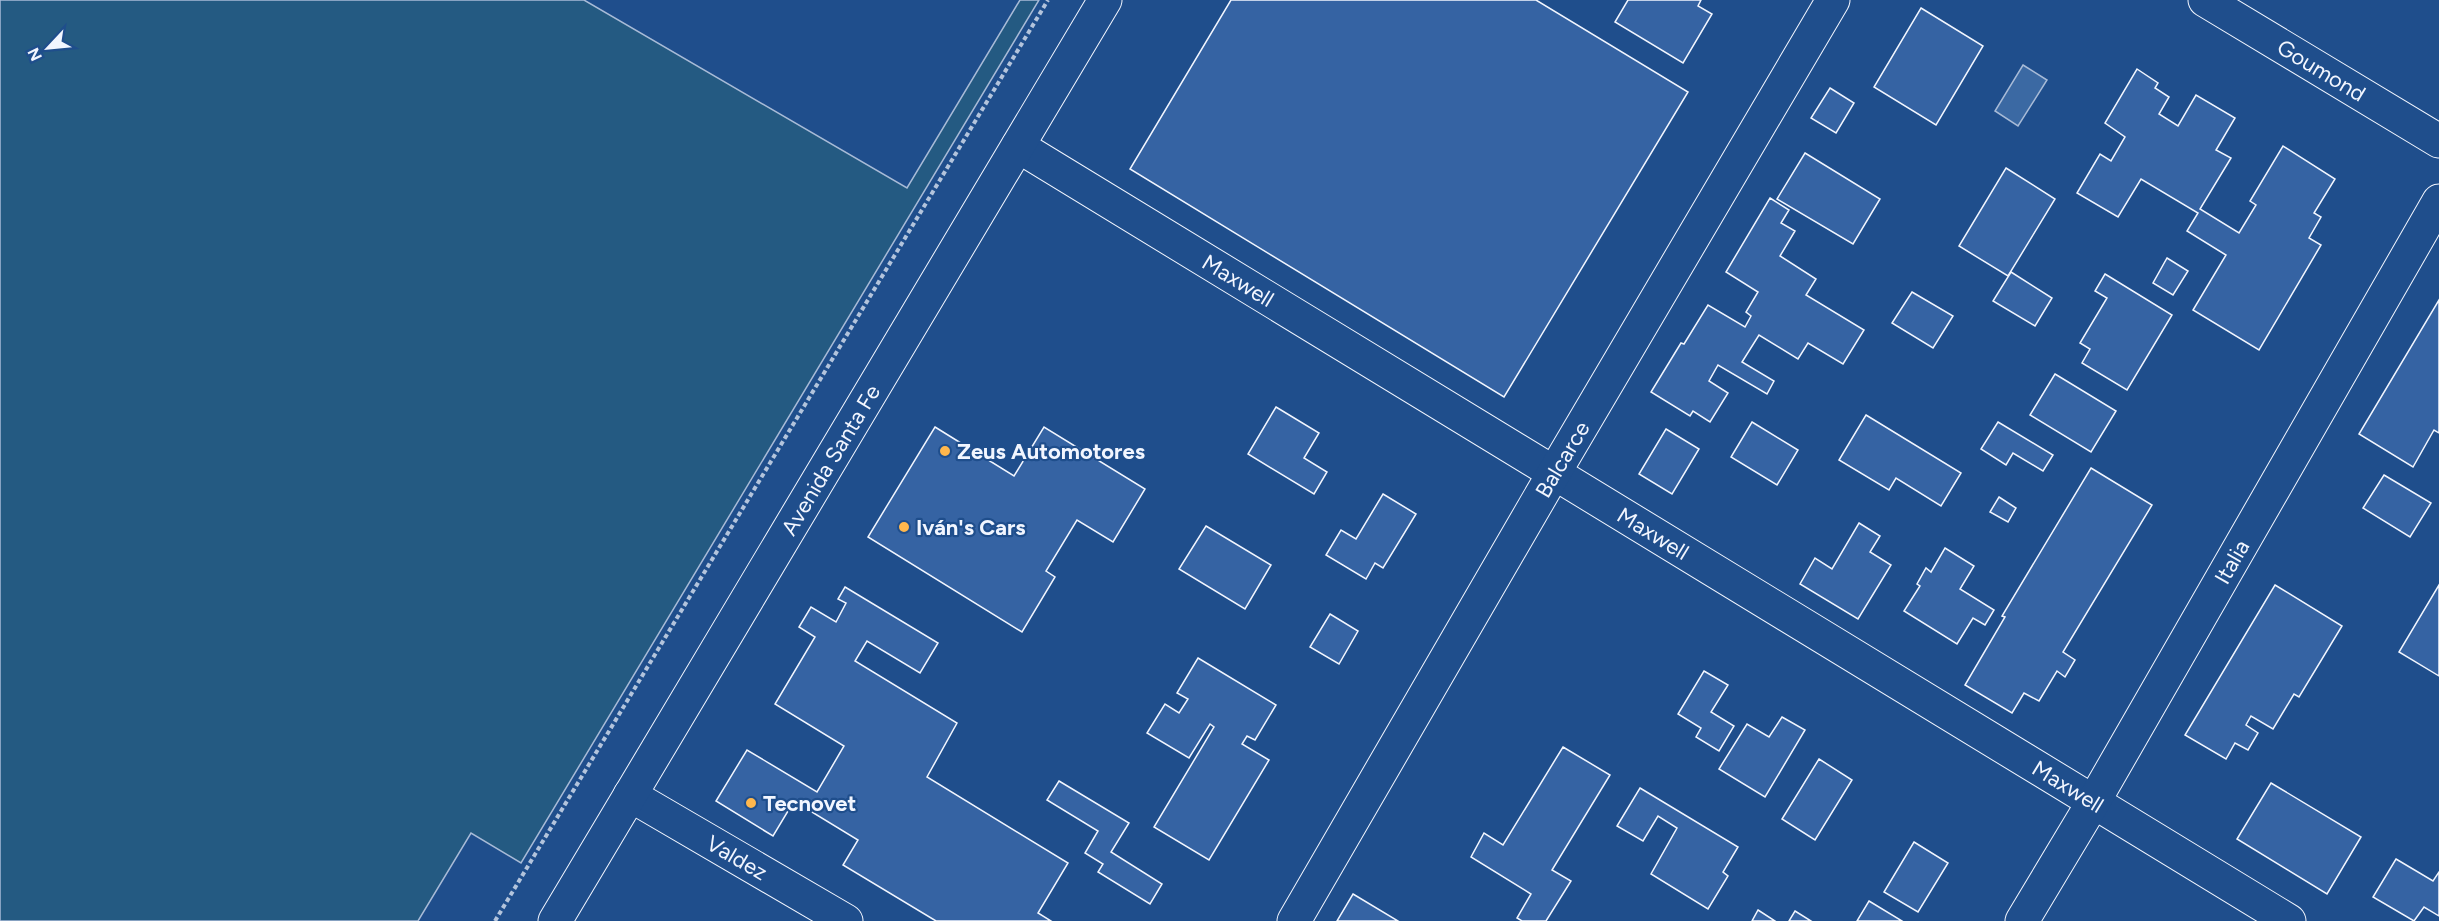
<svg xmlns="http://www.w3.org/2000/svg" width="2439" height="921" viewBox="0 0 2439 921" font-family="Figtree,sans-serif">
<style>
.green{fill:#245a82;stroke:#a8bbd7;stroke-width:1.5}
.water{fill:#3b69a3;stroke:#a8bbd7;stroke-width:1.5}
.building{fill:#3563a3;stroke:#f2f6ff;stroke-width:1.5}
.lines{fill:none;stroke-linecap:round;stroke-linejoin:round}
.minor-casing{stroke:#f2f6ff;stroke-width:35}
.secondary-casing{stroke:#f2f6ff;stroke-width:35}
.path{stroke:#b3c4dc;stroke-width:4;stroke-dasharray:4.5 3;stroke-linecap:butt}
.minor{stroke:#1f4e8c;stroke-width:33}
.secondary{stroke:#1f4e8c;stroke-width:33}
.poi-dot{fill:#ffb74d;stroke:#1f4e8c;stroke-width:2}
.labels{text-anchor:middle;stroke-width:4.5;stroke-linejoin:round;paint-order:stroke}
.street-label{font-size:22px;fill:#f2f6ff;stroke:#1f4e8c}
.poi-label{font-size:22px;font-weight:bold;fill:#f2f6ff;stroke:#1f4e8c;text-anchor:start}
</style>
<rect width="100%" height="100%" fill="#1f4e8c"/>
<!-- green -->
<path class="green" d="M0,0H584L907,188L1020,0H1039L521,863L471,833L418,921H0Z"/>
<!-- water -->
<path class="water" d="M2023,65L2047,80L2018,126L1995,111Z"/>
<!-- building -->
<g class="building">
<path d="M1231,0H1536L1688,92L1504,397L1130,169Z"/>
<path d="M1628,0H1701L1698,6L1712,14L1683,63L1615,22Z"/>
<path d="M1921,8L1983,46L1936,125L1874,87Z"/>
<path d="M2137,69L2158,83L2155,88L2169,97L2159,114L2178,126L2196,95L2235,118L2216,150L2231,158L2200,209L2239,233L2256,205L2250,201L2283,146L2335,179L2314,213L2321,217L2309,238L2321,245L2259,350L2193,310L2226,255L2187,231L2198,213L2141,179L2118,217L2077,193L2100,154L2111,161L2125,137L2105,123Z"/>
<path d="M1830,88L1854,103L1836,133L1811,118Z"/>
<path d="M1805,153L1880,199L1853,244L1777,199Z"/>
<path d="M2006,168L2055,199L2008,276L1959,246Z"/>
<path d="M1770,198L1789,210L1781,223L1795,231L1780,256L1816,279L1806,295L1864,330L1843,364L1808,343L1798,359L1759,335L1742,362L1774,381L1767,394L1718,365L1709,381L1728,393L1710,422L1693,411L1690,416L1651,392L1681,343L1684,344L1708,305L1745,327L1751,316L1746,312L1758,292L1726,272Z"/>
<path d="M2167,258L2188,271L2173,295L2153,283Z"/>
<path d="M2011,272L2052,298L2035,326L1993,301Z"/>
<path d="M2105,274L2172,315L2127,390L2082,363L2090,349L2080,343L2107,298L2095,291Z"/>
<path d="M1912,292L1953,316L1933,348L1892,323Z"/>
<path d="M2439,300V433L2434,430L2413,467L2359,434Z"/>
<path d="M2055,374L2116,411L2091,452L2030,415Z"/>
<path d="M1276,407L1319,433L1304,458L1327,472L1314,494L1248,454Z"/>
<path d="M1866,415L1961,473L1941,506L1896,478L1889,490L1839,460Z"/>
<path d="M1752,422L1798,450L1777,485L1731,457Z"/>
<path d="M1998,422L2053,455L2043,471L2013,453L2006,465L1981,449Z"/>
<path d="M935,427L1014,476L1044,427L1145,489L1113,542L1077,520L1046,571L1055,577L1022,632L868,537Z"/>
<path d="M1666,429L1699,449L1672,494L1639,474Z"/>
<path d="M2091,468L2152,505L2063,652L2075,660L2065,677L2057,671L2039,701L2024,693L2012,713L1965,685L2005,617L2002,616Z"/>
<path d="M2384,475L2431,503L2410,537L2363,508Z"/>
<path d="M1383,494L1416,514L1383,568L1375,563L1366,579L1326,555L1341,530L1356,539Z"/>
<path d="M1999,497L2016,508L2008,522L1990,512Z"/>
<path d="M1859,523L1880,536L1870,552L1891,565L1858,619L1800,584L1815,558L1832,569Z"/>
<path d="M1206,526L1271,565L1245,609L1179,569Z"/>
<path d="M1945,548L1974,566L1960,589L1994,610L1985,625L1973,618L1957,644L1904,611L1920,586L1917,584L1926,568L1931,572Z"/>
<path d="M2275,585L2342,626L2299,697L2294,694L2273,729L2251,716L2246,725L2258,733L2248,750L2235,743L2226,759L2185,735Z"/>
<path d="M2439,585V676L2399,652Z"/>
<path d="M845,587L938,643L920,673L867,641L855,661L957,723L927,777L1068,863L1038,913L1051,921H936L843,865L858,840L794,801L773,836L716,801L747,750L817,792L844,746L775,704L815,637L799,627L811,607L836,622L846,603L838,599Z"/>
<path d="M1330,614L1358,631L1339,664L1310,647Z"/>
<path d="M1198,658L1276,705L1255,740L1247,736L1242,744L1269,760L1209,860L1154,827L1214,727L1210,724L1189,758L1147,733L1165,704L1179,713L1188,699L1177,693Z"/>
<path d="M1704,671L1728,685L1711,712L1734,726L1719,751L1696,737L1701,728L1678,714Z"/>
<path d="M1782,717L1805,730L1765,797L1719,769L1747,724L1769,737Z"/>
<path d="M1563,747L1610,775L1552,870L1571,881L1546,921H1522L1517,918L1531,894L1471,857L1484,833L1503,845Z"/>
<path d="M1819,759L1852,780L1815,840L1782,819Z"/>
<path d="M1059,781L1129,823L1111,852L1162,884L1150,904L1098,872L1103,864L1085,853L1098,831L1047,800Z"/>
<path d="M2271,783L2361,837L2327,894L2237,839Z"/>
<path d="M1640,788L1738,847L1723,872L1728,876L1708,909L1651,874L1677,828L1658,816L1643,841L1617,826Z"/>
<path d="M1914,842L1948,863L1918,912L1884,892Z"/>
<path d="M2396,859L2433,881L2439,872V916L2424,907L2414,921L2373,897Z"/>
<path d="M1353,894L1398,921H1337Z"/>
<path d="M1869,901L1902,921H1857Z"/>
<path d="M1758,910L1775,921H1752Z"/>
<path d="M1795,911L1811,921H1789Z"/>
</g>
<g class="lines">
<defs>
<g id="minor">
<path id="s1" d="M2205,0L2439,141"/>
<path id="s2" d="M1018,146L2289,921"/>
<path id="s3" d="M630,795L846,921"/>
<path id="s4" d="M1294,921L1554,473L1833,0"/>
<path id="s5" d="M2022,921L2094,801L2439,201"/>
</g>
<g id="secondary">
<path id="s6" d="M555,921L1105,0"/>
</g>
</defs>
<!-- minor casing -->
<use href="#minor" class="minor-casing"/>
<!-- secondary casing -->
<use href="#secondary" class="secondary-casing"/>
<!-- path -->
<path class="path" d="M495,921L1048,0"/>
<!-- minor -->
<use href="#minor" class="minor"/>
<!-- secondary -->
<use href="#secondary" class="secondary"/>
</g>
<!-- markers -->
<g class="poi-dot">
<circle cx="945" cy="451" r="6"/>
<circle cx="904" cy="527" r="6"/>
<circle cx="751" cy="803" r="6"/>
</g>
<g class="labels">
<!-- street labels -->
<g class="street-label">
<text dy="8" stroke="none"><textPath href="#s1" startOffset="136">Goumond</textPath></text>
<text dy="8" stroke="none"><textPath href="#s2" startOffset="258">Maxwell</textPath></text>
<text dy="8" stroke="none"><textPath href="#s6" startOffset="537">Avenida Santa Fe</textPath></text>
<text dy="8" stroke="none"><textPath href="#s4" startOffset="534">Balcarce</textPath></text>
<text dy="8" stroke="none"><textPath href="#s2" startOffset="744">Maxwell</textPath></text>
<text dy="8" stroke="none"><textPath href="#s5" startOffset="416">Italia</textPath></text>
<text dy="8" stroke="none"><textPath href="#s2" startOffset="1230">Maxwell</textPath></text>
<text dy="8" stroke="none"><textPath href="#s3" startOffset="124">Valdez</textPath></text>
</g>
<!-- poi labels -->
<g class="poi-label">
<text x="957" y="459">Zeus Automotores</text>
<text x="916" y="535">Iván's Cars</text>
<text x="763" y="811">Tecnovet</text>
</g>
</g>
<!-- north arrow -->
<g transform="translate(48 48) rotate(244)" stroke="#1f4e8c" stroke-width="4.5" paint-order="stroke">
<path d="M0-4.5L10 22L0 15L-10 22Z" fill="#f2f6ff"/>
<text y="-9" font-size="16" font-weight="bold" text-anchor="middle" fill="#f2f6ff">N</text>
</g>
</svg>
